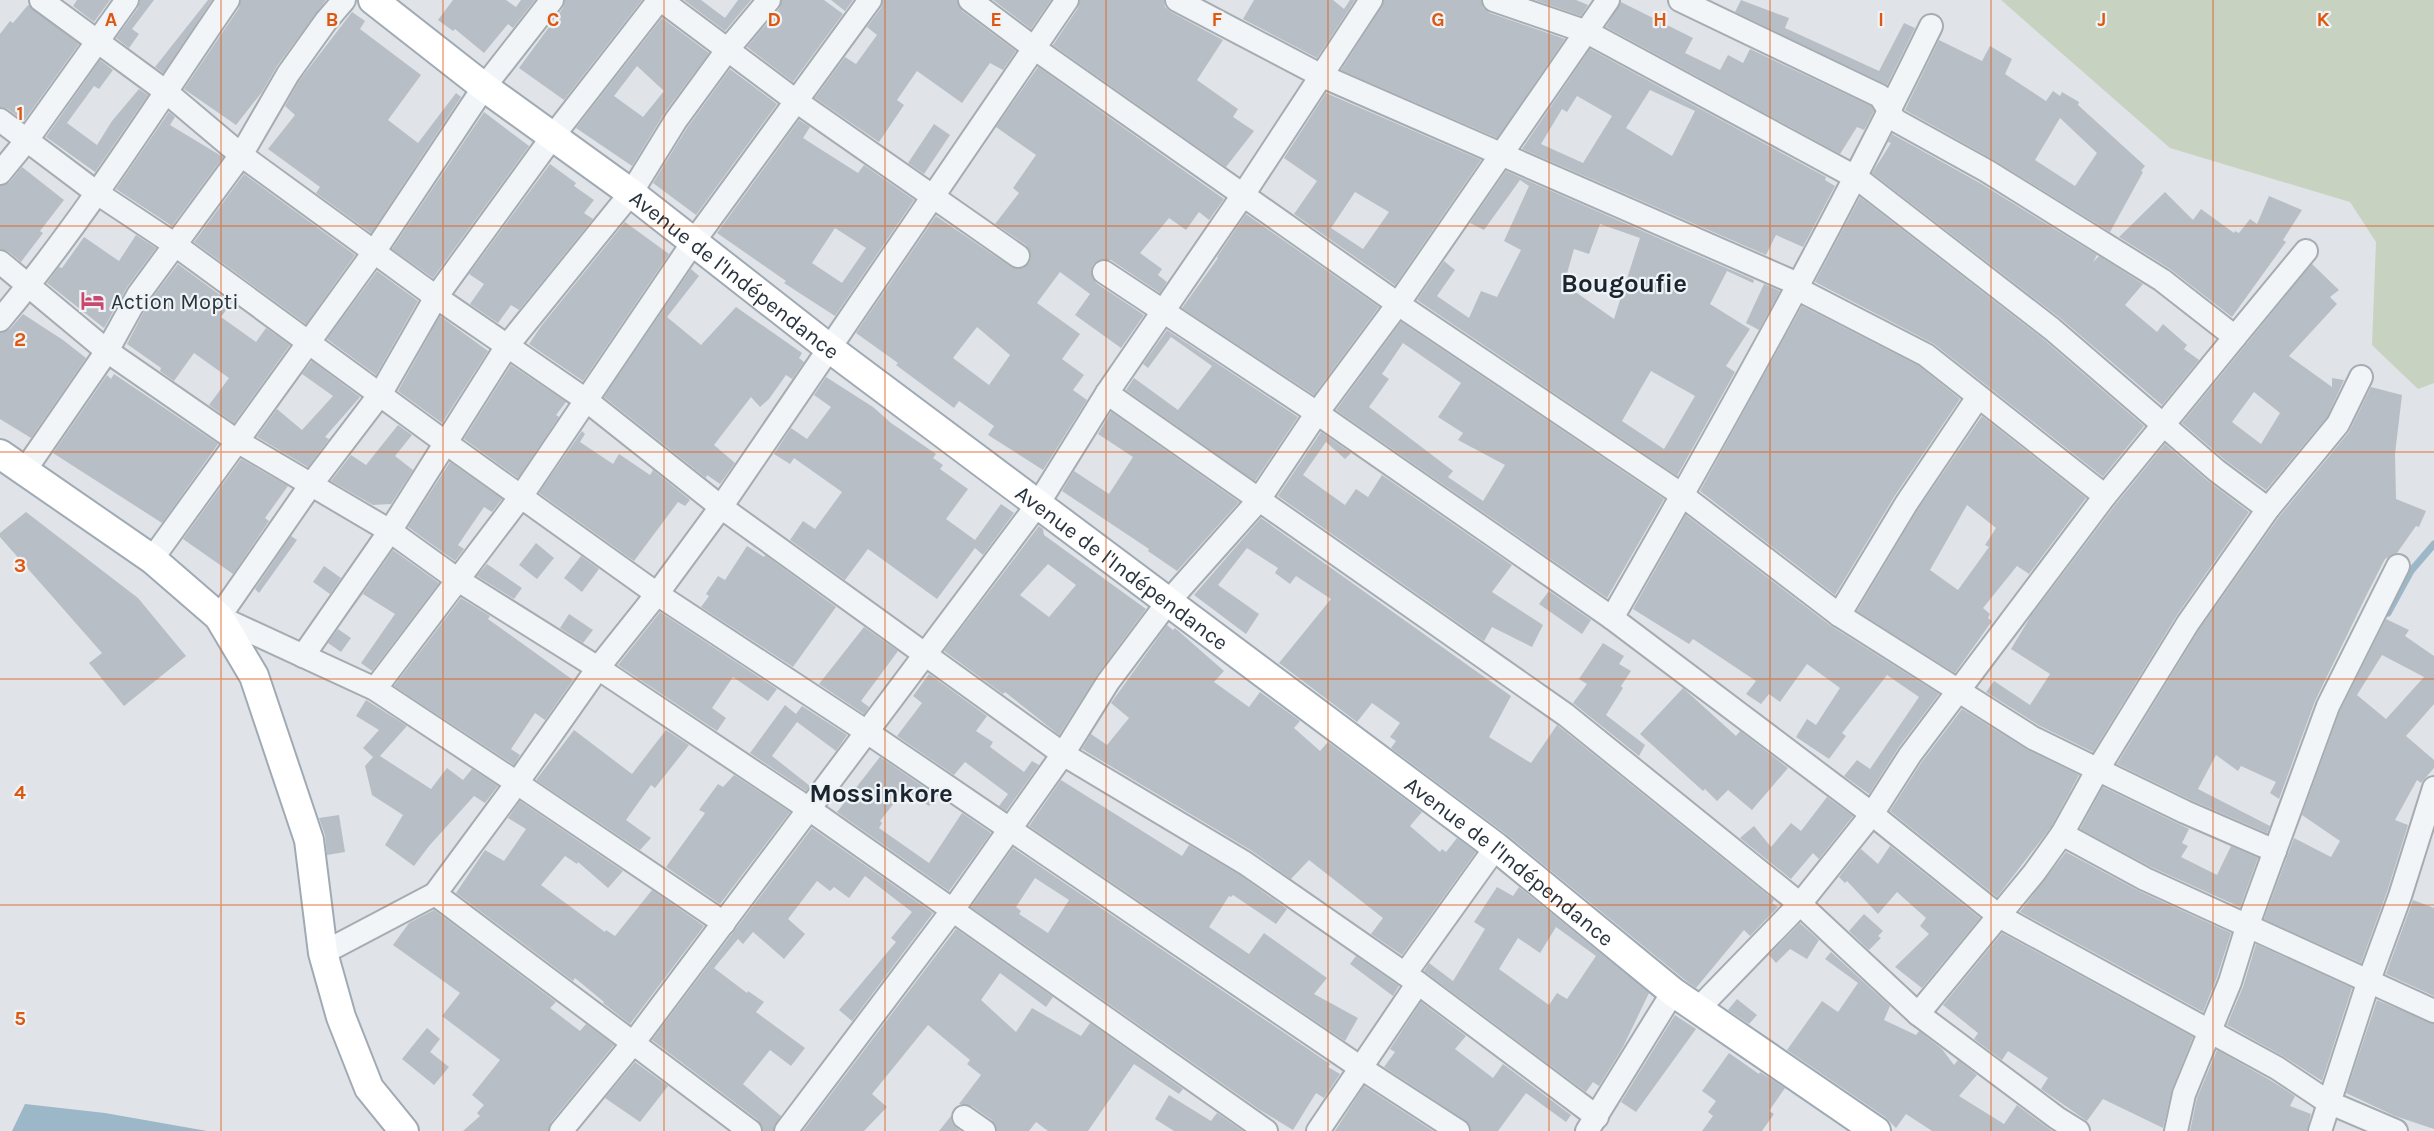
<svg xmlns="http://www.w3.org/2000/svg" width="2434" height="1131" viewBox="0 0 2434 1131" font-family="Karla,sans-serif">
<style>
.green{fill:#c8d2c1}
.water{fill:#9cb7c7}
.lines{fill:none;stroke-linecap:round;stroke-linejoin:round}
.stream{stroke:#9cb7c7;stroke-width:7}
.building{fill:#b7bec5;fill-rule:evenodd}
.minor-casing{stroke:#a5acb2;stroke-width:26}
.major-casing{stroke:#9faab4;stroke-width:32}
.minor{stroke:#f2f5f7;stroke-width:22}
.major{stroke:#fff;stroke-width:28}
.grid{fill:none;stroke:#de570f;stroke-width:1.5;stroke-opacity:0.55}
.labels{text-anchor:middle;stroke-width:4.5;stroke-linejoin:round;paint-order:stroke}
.street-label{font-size:22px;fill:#29343f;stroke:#eff3f6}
.poi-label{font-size:22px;fill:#29343f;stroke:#eff3f6;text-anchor:start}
.quarter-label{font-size:26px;font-weight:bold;fill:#1b2530;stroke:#eff3f6}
.grid-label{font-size:20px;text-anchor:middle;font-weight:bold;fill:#de570f;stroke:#eff3f6;stroke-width:4.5;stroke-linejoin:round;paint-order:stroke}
</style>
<rect width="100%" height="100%" fill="#e0e4e8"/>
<!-- green -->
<path class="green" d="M2001,0H2434V383L2418,389L2372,345L2376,242L2350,202L2170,148Z"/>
<!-- water -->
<path class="water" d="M25,1104L105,1113L207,1131H12Z"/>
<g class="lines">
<!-- stream -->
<path class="stream" d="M2388,613L2411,571L2434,544"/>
</g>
<!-- building -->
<g class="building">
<path d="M77,0H110L94,22L73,6Z"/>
<path d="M140,0H154L132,29L139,34L129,48L116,38L138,8Z"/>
<path d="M208,0H212L163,73L155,67Z"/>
<path d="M241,0H326L277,66L262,92L236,125L184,89L239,8Z"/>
<path d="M453,0H506L516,7L521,0H535L513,28L508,24L484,53L455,29L453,31L438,20Z"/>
<path d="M565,0H642L564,100L519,68L563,8Z"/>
<path d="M684,0H701L725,18L738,0H751L725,31Z"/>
<path d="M782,0H824L843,14L793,82L747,47L779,9Z"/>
<path d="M831,0H853L845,11Z"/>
<path d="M883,0H957L962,11L1016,51L1003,70L990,63L962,103L917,71L897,100L904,105L879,142L815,98L845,57L856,64L877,35L867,27L881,8Z"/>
<path d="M993,0H1051L1031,29Z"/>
<path d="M1080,0H1164L1165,7L1171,12L1223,40L1197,80L1238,109L1233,117L1254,131L1226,167L1053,45L1078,8Z"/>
<path d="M1254,0H1333L1344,9L1350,0H1355L1317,58L1243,19Z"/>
<path d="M1384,0H1481L1483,8L1490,13L1565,39L1497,138L1341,70L1382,7Z"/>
<path d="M1535,0H1576L1588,5L1581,16Z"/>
<path d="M1741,0L1789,18L1785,28L1879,71L1904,23L1915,28L1887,85L1735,12Z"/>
<path d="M1621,2L1693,38L1685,53L1720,70L1728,55L1743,63L1750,49L1871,106L1874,111L1864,130L1857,127L1840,154L1606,27Z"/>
<path d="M28,5L79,44L24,121L8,109L0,107V34L10,21L13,23Z"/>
<path d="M352,12L365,21L360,29L421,75L388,120L418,143L456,93L461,97L371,233L316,193L320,187L268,149L295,115L285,106L299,81Z"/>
<path d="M662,18L709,53L665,112L632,166L576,128ZM637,66L664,91L643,117L614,96Z"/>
<path d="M1939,40L1982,61L1990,46L2012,59L2005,74L2046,101L2053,91L2060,96L2062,92L2079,102L2078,105L2145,166L2141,171L2143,172L2110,232L1994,160L1905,110ZM2060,118L2097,153L2075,186L2035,160Z"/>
<path d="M1590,49L1826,177L1825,180L1835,186L1803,247L1776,235L1766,255L1522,149ZM1650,90L1695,111L1672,156L1626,128ZM1577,96L1612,116L1583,163L1541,144L1562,109L1567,112Z"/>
<path d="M100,60L113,70L99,89L94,86L67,123L97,145L112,121L139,89L148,95L95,172L46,137Z"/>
<path d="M1038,67L1224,199L1209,220L1199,212L1186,230L1169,218L1140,253L1162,269L1158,275L1167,282L1160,293L1111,260H1099L1093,264L1091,272L1096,283L1144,315L1121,348L1075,315L1090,294L1060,272L1037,303L1080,334L1062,359L1084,375L1073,390L1087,400L1043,470L988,435L994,426L959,401L954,408L896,365L898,363L856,333L936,216L1011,267L1023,268L1029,263L1031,257L1026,245L995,224L1019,193L1013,188L1036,155L996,127ZM977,327L1010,355L989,385L953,358Z"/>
<path d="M730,69L777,104L696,215L653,183L687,128Z"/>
<path d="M1326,93L1481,160L1395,285L1294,214L1317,181L1284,158ZM1355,192L1389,212L1363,249L1331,228Z"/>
<path d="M169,112L175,117L170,125L223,157L172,226L116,189Z"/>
<path d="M484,112L529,146L433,278L392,249Z"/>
<path d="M799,120L810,127L803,138L858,173L864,165L914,200L835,316L784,283L786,281L717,233ZM835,228L866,248L842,283L812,263Z"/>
<path d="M934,124L950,135L924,174L908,163Z"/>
<path d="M1892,134L1980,183L2097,255L2093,262L2099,256L2143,284L2125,305L2157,332L2163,324L2187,345L2184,349L2199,360L2162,405L2060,318L1872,173L1891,143L1888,142Z"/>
<path d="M550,164L576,183L574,186L594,200L584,213L593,219L519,310L511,305L498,323L470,304L484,284L469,274Z"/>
<path d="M22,167L64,200L40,231L43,233L21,262L9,252L0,249V186L10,182Z"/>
<path d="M1506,171L1754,280L1753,283L1727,271L1710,304L1750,329L1726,366L1735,372L1677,476L1417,300L1444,261L1455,270L1437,296L1469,318L1481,291L1497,297L1521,250L1504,241L1529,186L1520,180L1484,230L1470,223ZM1600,224L1640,238L1614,319L1564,284L1574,249L1589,254ZM1651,371L1695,396L1664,449L1622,421Z"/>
<path d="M244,174L355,255L306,324L194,242Z"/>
<path d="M2165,192L2193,220L2201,209L2234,233L2235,231L2239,233L2250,219L2257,224L2269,196L2302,210L2283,240L2286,242L2232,317L2170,269L2119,237Z"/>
<path d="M1860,197L2043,339L2144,426L2103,477L1934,344L1815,282Z"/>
<path d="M1246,214L1379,307L1314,395L1182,308L1218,258L1217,257Z"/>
<path d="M625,222L669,254L583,381L529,344L542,325Z"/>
<path d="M136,235L156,248L127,287L104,328L47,283L59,267L62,268L84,237L119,261Z"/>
<path d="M178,264L231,303L221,317L256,342L266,328L290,345L234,423L209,405L229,378L194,353L174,381L160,371L161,368L127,344L149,302Z"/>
<path d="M2312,264L2339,290L2330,297L2337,304L2289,356L2332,387V378L2344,380L2327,417L2266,490L2225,460L2182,423ZM2254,392L2280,413L2261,444L2232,422Z"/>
<path d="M691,269L699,276L667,317L701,345L736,307L802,353L799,358L804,362L792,379L786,375L769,399L760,407L751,397L714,445L735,463L720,484L707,475L706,478L604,397Z"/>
<path d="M377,271L418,301L376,375L327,339Z"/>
<path d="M1764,284L1780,291L1759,330L1746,323Z"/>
<path d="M1802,306L1919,366L1960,399L1894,497L1835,595L1700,491Z"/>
<path d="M23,314L63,340L86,358L31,438L0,419V333L10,329Z"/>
<path d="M440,316L488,351L442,423L398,391Z"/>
<path d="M1401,322L1664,499L1607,598L1336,410ZM1403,343L1461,383L1438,417L1463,433L1458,440L1505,465L1483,501L1448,477L1453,471L1369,407L1389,379L1382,374Z"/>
<path d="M1167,330L1298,417L1255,481L1126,390L1134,378L1178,410L1212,366L1171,337L1148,368L1143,364Z"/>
<path d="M312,361L360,397L325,437L329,439L308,467L257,437L277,409L302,430L333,396L302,374Z"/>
<path d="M511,365L566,402L556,415L559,417L518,478L464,439Z"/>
<path d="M114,374L218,444L162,523L53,453L107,375L111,379Z"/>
<path d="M826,377L873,407L891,423L936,454L933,458L943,465L940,469L968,489L946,519L975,540L1001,504L1014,513L983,555L975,548L937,599L868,549L845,580L790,540L803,521L815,529L842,492L794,458L790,464L774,454L791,428L807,439L831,407L814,395Z"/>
<path d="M2371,387L2402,395L2395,454L2396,499L2426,511L2419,527L2416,526L2397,553L2385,559L2368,592L2315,701L2279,799L2270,793L2276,782L2241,766L2238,771L2216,755L2198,789L2270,826L2267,833L2191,800L2117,764L2199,630L2279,517L2349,432Z"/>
<path d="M1111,412L1239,502L1177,571L1148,551L1149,549L1062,491L1074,471L1109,494L1133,457L1098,434Z"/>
<path d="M1982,416L2086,498L2029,574L2017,566L1983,608L1990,614L1988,618L1992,621L1955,673L1857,611L1917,511ZM1967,505L1996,528L1985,545L1989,547L1958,590L1930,570Z"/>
<path d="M398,425L412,435L395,456L413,470L391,504L373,505L331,481L351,455L366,465Z"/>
<path d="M582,431L585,434L580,442L613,464L619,454L650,475L653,470L690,500L685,506L678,502L634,561L539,493Z"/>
<path d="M1321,432L1351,453L1345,459L1326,442L1303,475L1345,505L1356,489L1368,497L1382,475L1512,565L1492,592L1543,625L1532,647L1492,627L1484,641L1278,496Z"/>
<path d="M2165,444L2208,481L2249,512L2177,615L2093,752L2040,726L1986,692L1994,681L2030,705L2050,674L2011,649L2031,616L2116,504Z"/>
<path d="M241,459L288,486L265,518L269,521L233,574L183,539Z"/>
<path d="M450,462L502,499L492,512L484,507L458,545L464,549L455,561L408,527Z"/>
<path d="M26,512L138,598L186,656L124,706L89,663L102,653L0,537V533Z"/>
<path d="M1686,515L1831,626L1939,694L1899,747L1869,794L1844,776L1857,760L1870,769L1919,697L1887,675L1842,733L1846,736L1829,759L1796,737L1807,719L1816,725L1840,688L1807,664L1780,702L1769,694L1761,704L1746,694L1756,681L1693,639L1689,644L1633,609Z"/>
<path d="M1261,518L1511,696L1489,737L1531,763L1557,725L1774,900L1772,903L1778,907L1750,936L1744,930L1696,988L1685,980L1506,834L1391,748L1396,741L1390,737L1400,723L1372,703L1357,722L1279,663L1331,599L1296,576L1290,584L1275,573L1278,568L1247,548L1218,585L1259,614L1246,634L1194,595Z"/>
<path d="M1039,526L1043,529L1044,535L1146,609L1097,675L1059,735L1005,692L1003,694L944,651ZM1048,564L1076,585L1049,617L1020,595Z"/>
<path d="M291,536L297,540L259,593L255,589Z"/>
<path d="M536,543L554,558L537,579L519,565Z"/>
<path d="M747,546L764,557L765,555L836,607L793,667L701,607L709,596L706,594L718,576L725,580Z"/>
<path d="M393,550L439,583L372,671L361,663L395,614L363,594L352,609Z"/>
<path d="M581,556L599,569L582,592L564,578Z"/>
<path d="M487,564L522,588L514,599L477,576Z"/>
<path d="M324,566L341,578L330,594L313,582Z"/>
<path d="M1549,591L1591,620L1582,634L1539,604Z"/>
<path d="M461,598L490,616L488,619L573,680L545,720L535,713L511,749L520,755L514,765L394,686Z"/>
<path d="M660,612L777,689L768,701L733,677L712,708L726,718L717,731L618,665Z"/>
<path d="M569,614L593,630L583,643L560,628Z"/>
<path d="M2386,619L2409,630L2405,636L2434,656V704L2406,736L2434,760V768L2421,783L2417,780L2395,820L2408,825L2387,892L2361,963L2264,919L2294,838L2331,857L2340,841L2302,815L2340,711ZM2382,655L2424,677L2386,719L2357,695Z"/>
<path d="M1167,625L1173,630L1175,628L1224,671L1214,682L1249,707L1260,692L1300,721L1294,728L1320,751L1328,742L1422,812L1410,826L1440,852L1442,849L1446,852L1457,838L1476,852L1402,955L1371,934L1383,918L1309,860L1291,879L1252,851L1082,749L1091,734L1107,745L1129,718L1111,703Z"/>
<path d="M864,627L898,651L861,701L869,707L864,714L819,684Z"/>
<path d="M338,629L351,638L341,652L328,643Z"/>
<path d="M1603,643L1624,656L1619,664L1631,671L1621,686L1623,688L1606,715L1645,745L1639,756L1573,703L1587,684L1579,679Z"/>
<path d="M929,674L987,716L976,731L993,742L990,747L1024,772L1032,761L1039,765L1006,811L999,806L1008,794L965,762L954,775L897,736L922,703L913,696Z"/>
<path d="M1683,688L1736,736L1740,731L1788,768L1752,810L1728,790L1717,801L1705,789L1703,791L1640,734Z"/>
<path d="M366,700L407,726L380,756L431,789L447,768L463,780L472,769L498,786L485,803L474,796L429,846L414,866L385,845L403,815L372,795L365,766L373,757L363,748L379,730L356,716Z"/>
<path d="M785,705L796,714L802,706L847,735L836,751L797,722L772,756L810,786L806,791L750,753Z"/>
<path d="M1962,709L2026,749L2079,775L2051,827L1997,897L1890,811L1921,763Z"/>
<path d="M574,730L632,774L666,730L689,745L655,788L651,785L626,820L651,838L640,850L536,780Z"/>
<path d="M880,757L937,796L929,806L905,789L880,821L882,823L879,828L929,863L962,813L991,833L949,891L837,812Z"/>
<path d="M734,775L790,812L720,904L666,867L703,816L705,813L699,810L718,784L723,787Z"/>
<path d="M1061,780L1182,856L1189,845L1238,874L1287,909L1276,924L1233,895L1231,897L1229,896L1209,927L1249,954L1264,933L1327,978L1314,994L1358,1018L1345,1041L1029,826Z"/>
<path d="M2103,787L2189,829L2182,843L2188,846L2181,857L2217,875L2231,846L2258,858L2240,907L2151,867L2080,829Z"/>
<path d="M1827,797L1853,816L1819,859L1813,853L1791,879L1740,838L1754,826L1771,847L1791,823L1801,831Z"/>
<path d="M520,801L623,871L608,888L578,862L577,864L565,856L541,885L605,932L606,930L615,936L652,890L704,926L630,1024L603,1003L604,1002L575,978L573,981L456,893L485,850L504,861L526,829L508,818Z"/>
<path d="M339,815L345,852L327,855L325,835L319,818Z"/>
<path d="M812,828L933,913L852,1021L839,1010L896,942L891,938L912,912L865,876L849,898L834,887L830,891L817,881L788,919L805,934L784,959L753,932L743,944L738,939L714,968L747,993L748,991L764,1002L756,1012L805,1048L791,1066L770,1050L743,1084L781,1116L773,1131H763L758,1120L652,1040Z"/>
<path d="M1890,846L1980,918L1922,988L1895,967L1929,934L1920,926L1926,918L1897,892L1878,914L1847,881L1845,883L1839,877L1861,849L1878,864Z"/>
<path d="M1013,848L1330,1064L1328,1067L1340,1074L1324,1098L1316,1093L1293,1130L1260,1110L971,907ZM1035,878L1069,900L1048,933L1019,914L1021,911L1016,907Z"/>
<path d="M2066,852L2139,891L2231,933L2217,977L2203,1012L2020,912Z"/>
<path d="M1497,887L1513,896L1519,887L1649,993L1623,1047L1599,1086L1593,1082L1586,1092L1424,971L1429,963L1453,981L1485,929L1474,922ZM1556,927L1596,956L1567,999L1557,993L1549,1005L1499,969L1518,938L1540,953Z"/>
<path d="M2413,900L2434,908V996L2386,974Z"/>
<path d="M434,910L556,1002L550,1008L580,1031L586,1024L614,1045L551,1122L548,1131H463L480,1116L477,1113L484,1105L472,1095L500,1060L442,1016L460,993L393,945L409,923Z"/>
<path d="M1864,914L1883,931L1878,936L1881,938L1869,950L1849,931Z"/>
<path d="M1800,923L1819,940L1807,959L1790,949L1776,963L1769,955Z"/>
<path d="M956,929L1053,997L1046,1007L1000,973L981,1000L1016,1032L1032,1008L1081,1036L1090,1023L1183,1089L1179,1094L1134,1064L1088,1131H1048L1036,1122L1029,1131H997L992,1120L972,1106L959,1104L981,1075L967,1064L970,1060L928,1025L872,1094L887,1107L864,1131H803Z"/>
<path d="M2002,933L2193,1037L2172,1089L2163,1128L2103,1099L2087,1121L2041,1089L2048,1078L2008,1051L2002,1060L1974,1039L1978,1033L1943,1005Z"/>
<path d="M2256,944L2352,988L2322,1081L2283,1056L2227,1025L2243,987Z"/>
<path d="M1831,952L1890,1006L1884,1020L1916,1035L1919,1031L1942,1049L1954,1065L1958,1060L1977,1075L1959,1096L2004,1124L2017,1105L2052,1131H1932L1906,1114L1896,1128L1885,1117L1787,1050L1822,1001L1838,1012L1858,983L1825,959Z"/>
<path d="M1356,956L1399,986L1393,996L1350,964Z"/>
<path d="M1737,999L1757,1015L1749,1024L1728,1010Z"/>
<path d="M2377,1000L2434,1024V1129L2395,1116L2346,1093Z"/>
<path d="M1421,1002L1466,1036L1455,1049L1493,1078L1503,1064L1571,1115L1566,1122L1526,1093L1498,1131H1471L1465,1120L1384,1067L1395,1052L1390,1049Z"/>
<path d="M1675,1015L1696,1029L1636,1112L1621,1102Z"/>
<path d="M427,1028L440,1039L430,1052L449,1067L434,1085L402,1059Z"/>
<path d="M2217,1050L2270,1080L2295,1096L2290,1106L2311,1114L2307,1131H2190L2197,1098Z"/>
<path d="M1729,1053L1759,1074L1760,1072L1785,1088L1769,1111L1774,1114L1762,1131H1702L1713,1116L1708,1112L1716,1101L1702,1091Z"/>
<path d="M635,1062L668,1086L640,1122L605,1098Z"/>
<path d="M1364,1086L1433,1131H1335Z"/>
<path d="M1169,1095L1211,1121L1217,1113L1243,1131H1174L1155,1119Z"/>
<path d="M951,1116L952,1123L960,1131H939Z"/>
</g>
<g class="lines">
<defs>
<g id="minor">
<path d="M41,0L165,91L241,155L436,297L586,400L721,507L1063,754L1245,863L1418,983L1597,1117"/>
<path d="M659,0L553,136L436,297L381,393L310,486L219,617L375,689L517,783L724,923"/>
<path d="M661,0L796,101L1018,256"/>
<path d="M970,0L1034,48L1398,304L1682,495L1839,615L2033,738L2185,812L2275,851"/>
<path d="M1177,0L1320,75L1791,281L1796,288L1926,355L2105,496"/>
<path d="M1494,0L1587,32L1857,178L2052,329L2217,471L2268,509"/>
<path d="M1680,0L1880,96L1895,120L1987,171L2162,280L2235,337L2105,496L1910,755L1872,814L1800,904L1698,1009"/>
<path d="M0,120L97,193L174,244L446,443L657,594L867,732L1361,1068L1458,1131"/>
<path d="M0,173L27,140L127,0"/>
<path d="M0,262L107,351L237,441L390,531L458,580L598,668L809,809L1266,1131"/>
<path d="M1104,272L1317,413L1612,618L1872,814L1999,916L2277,1068L2328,1102L2396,1131"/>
<path d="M0,320C84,220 154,108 228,0"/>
<path d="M2235,337L2306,251"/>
<path d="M1107,393L1566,715L1800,904L1918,1014L2057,1118L2078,1131"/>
<path d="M25,470L107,351L138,295L241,155L288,74L326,21L344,0"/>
<path d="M152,559L374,252L484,87L552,0"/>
<path d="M1839,615L1906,504L1978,397"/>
<path d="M1612,618C1724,423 1833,228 1931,26"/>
<path d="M303,656L390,531L507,346L631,193L676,120L728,49L769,0"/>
<path d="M375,689L522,495L694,241L870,0"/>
<path d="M2062,834L2145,879L2434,1011"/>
<path d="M435,894L750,1131"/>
<path d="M323,953L435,894L517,783L598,668L657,594L721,507L1067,0"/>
<path d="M1405,974L1496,847"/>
<path d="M1918,1014L2034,873L2062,834L2098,769L2188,623L2268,509L2338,424L2361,377"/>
<path d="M964,1117L984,1131"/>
<path d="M561,1131L634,1042L1038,504L1107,393L1243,195L1371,0"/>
<path d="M786,1131L952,911L1063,754L1108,682L1168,602L1258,501L1317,413L1398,304L1608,0"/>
<path d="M1318,1131L1418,983"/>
<path d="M1587,1131L1673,992"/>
<path d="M2176,1131L2184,1094L2230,982L2247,927L2328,706L2398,566"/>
<path d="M2320,1131L2368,983L2400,896L2434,788"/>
</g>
<g id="major">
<path id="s1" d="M373,0L484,87L631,193L829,348L1496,847L1673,992L1876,1131"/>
<path d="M0,454L152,559L219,617L254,676L309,840L323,953L341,1017L369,1088L404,1131"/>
</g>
</defs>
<!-- minor casing -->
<use href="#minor" class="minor-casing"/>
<!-- major casing -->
<use href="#major" class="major-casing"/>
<!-- minor -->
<use href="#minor" class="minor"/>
<!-- major -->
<use href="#major" class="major"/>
</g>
<!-- grid -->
<path class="grid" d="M221,0V1131M443,0V1131M664,0V1131M885,0V1131M1106,0V1131M1328,0V1131M1549,0V1131M1770,0V1131M1991,0V1131M2213,0V1131M0,226H2434M0,452H2434M0,679H2434M0,905H2434"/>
<!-- icons -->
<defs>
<symbol id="hotel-bare" viewBox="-9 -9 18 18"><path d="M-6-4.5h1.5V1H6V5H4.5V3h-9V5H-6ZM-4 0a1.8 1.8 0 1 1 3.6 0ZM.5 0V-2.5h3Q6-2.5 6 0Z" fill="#ca486d" stroke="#eff3f6" stroke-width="2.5" paint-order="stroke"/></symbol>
</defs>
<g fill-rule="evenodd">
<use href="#hotel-bare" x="76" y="284" width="33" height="33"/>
</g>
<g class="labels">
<!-- street labels -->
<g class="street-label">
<text dy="8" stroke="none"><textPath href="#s1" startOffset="454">Avenue de l'Indépendance</textPath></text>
<text dy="8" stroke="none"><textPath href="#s1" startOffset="940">Avenue de l'Indépendance</textPath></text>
<text dy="8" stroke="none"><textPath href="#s1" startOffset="1426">Avenue de l'Indépendance</textPath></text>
</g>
<!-- poi labels -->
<g class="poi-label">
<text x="111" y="309">Action Mopti</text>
</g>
<!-- quarter labels -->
<g class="quarter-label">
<text x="1624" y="292">Bougoufie</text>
<text x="881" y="802">Mossinkore</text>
</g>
</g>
<g class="grid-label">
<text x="111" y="26">A</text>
<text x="332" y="26">B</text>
<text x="553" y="26">C</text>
<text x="774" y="26">D</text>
<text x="996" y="26">E</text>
<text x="1217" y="26">F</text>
<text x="1438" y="26">G</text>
<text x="1660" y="26">H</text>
<text x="1881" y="26">I</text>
<text x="2102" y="26">J</text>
<text x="2323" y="26">K</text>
<text x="20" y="120">1</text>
<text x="20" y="346">2</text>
<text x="20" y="572">3</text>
<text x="20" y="799">4</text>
<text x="20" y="1025">5</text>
</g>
</svg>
